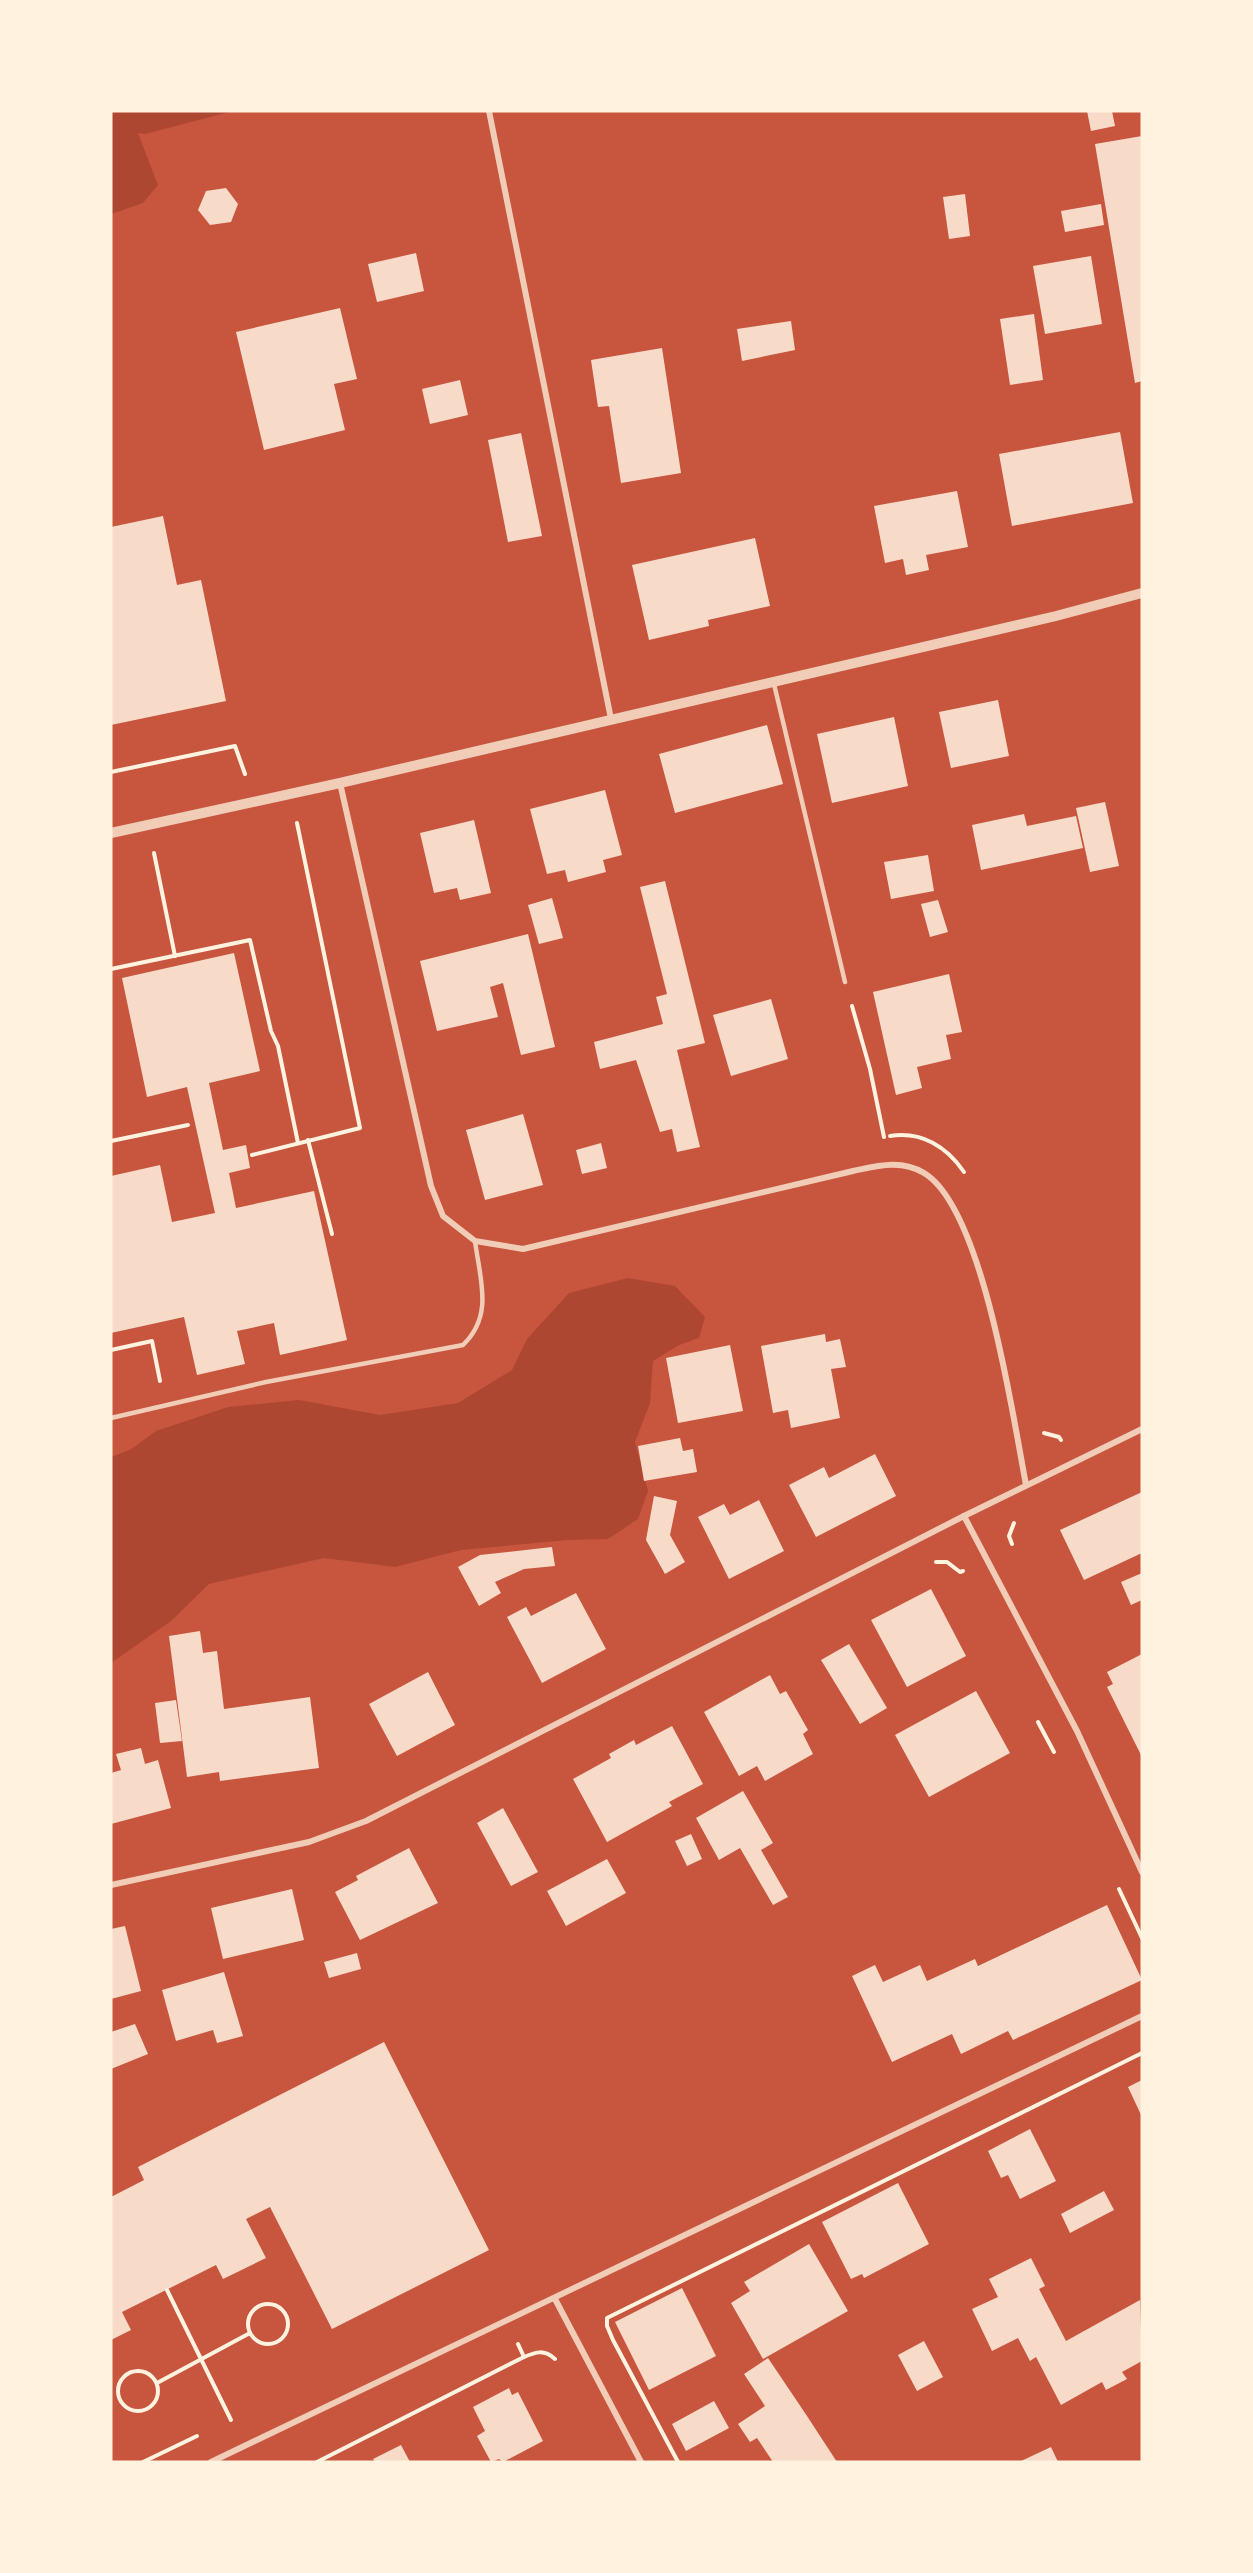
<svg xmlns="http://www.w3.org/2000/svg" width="1253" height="2573" viewBox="0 0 1253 2573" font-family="'DejaVu Sans',sans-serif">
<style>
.green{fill:#ae4732}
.building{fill:#f7dbc8}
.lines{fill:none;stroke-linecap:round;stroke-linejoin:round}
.path{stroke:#fff3e0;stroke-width:4}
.service{stroke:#f1ccb7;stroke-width:4.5}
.minor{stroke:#f1ccb7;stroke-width:6}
.tertiary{stroke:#f1ccb7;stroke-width:10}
</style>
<rect width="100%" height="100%" fill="#c8553d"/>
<!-- green -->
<g class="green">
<path d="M111,111H233L145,134L138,133L158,185L143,203L111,214Z"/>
<path d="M628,1278L675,1286L705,1317L699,1338L679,1345L653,1361L650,1403L635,1442L648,1491L638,1519L608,1539L568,1540L461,1550L395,1567L324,1558L209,1584L171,1621L111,1663V1457L130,1450L156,1431L228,1407L299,1400L380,1415L458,1403L512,1370L527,1339L569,1293Z"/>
</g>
<!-- building -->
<g class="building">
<path d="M1087,111H1112L1115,126L1091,131Z"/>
<path d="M1142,136V381L1135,383L1095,144Z"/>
<path d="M226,188L238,204L231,222L210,225L198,210L206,191Z"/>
<path d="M965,194L970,236L949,239L943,197Z"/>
<path d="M1101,204L1104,225L1065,232L1061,211Z"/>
<path d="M416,253L424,291L377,302L368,264Z"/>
<path d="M1091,256L1102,324L1045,334L1033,266Z"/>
<path d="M340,308L357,379L334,384L345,430L264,450L236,332Z"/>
<path d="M1034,314L1043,380L1010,385L1000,319Z"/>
<path d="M791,321L795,350L742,361L737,329Z"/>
<path d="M662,348L681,473L621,483L609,406L598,407L591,360Z"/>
<path d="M460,380L468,415L430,424L422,389Z"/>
<path d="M1120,432L1133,503L1012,526L999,454Z"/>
<path d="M521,433L542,536L508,542L488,440Z"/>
<path d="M957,491L968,547L926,555L929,570L906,575L903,559L885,563L874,506Z"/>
<path d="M163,516L177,585L201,580L226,701L111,725V527Z"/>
<path d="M755,538L770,606L708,620L709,626L649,640L632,565Z"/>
<path d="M998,700L1009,756L951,768L939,712Z"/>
<path d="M894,717L908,786L832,803L817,734Z"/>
<path d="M767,725L783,784L675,813L659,754Z"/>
<path d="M605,790L622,855L603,860L606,872L568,882L565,870L547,874L530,809Z"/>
<path d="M1105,802L1119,866L1090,872L1076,808Z"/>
<path d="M1024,814L1027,826L1076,816L1083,848L981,870L972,825Z"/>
<path d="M474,820L491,893L460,900L457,888L434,893L420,833Z"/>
<path d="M928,855L934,891L891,899L884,862Z"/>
<path d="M665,881L705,1043L677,1050L700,1147L677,1152L672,1129L660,1132L636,1060L600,1069L594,1042L663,1024L656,997L667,994L640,887Z"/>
<path d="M552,898L563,938L539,944L528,905Z"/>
<path d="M938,900L948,932L930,937L921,904Z"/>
<path d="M528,934L555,1047L521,1055L503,983L490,987L498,1017L437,1031L420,961Z"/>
<path d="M234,953L260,1071L209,1083L223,1150L246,1145L250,1168L229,1173L236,1208L314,1191L347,1340L280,1355L274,1323L237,1331L245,1364L197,1375L184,1317L111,1333V1176L160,1165L172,1222L215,1213L187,1087L147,1097L122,978Z"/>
<path d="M949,974L962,1032L946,1035L951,1059L917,1067L922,1088L896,1095L873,992Z"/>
<path d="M771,999L788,1059L731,1076L713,1015Z"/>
<path d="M523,1114L543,1185L485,1200L466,1130Z"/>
<path d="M601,1143L607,1168L582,1174L576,1150Z"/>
<path d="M825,1334L826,1342L840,1339L846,1367L831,1369L840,1418L791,1428L788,1410L773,1413L761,1346Z"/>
<path d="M730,1345L743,1411L678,1423L666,1358Z"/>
<path d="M680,1438L683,1451L693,1449L697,1472L644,1481L638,1446Z"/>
<path d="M875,1454L896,1496L816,1537L789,1485L824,1467L829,1478Z"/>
<path d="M1142,1492V1553L1084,1580L1060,1530Z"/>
<path d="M654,1496L677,1501L670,1535L685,1562L665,1574L646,1540Z"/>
<path d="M759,1500L784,1551L729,1579L698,1517L724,1504L730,1515Z"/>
<path d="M552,1547L555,1566L524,1569L495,1582L501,1593L479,1606L458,1567L480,1555Z"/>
<path d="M1142,1573V1600L1131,1605L1121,1582Z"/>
<path d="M931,1589L966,1656L907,1687L871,1620Z"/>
<path d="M576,1593L606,1649L542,1683L507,1617L526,1607L531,1616Z"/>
<path d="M200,1631L203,1653L217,1651L224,1709L310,1697L319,1768L220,1781L219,1772L187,1777L169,1636Z"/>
<path d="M849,1644L887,1708L860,1724L821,1660Z"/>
<path d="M1142,1654V1757L1107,1687L1113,1684L1107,1672Z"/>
<path d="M428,1672L455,1725L397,1756L369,1704Z"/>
<path d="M770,1675L780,1694L786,1691L808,1730L803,1734L813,1754L765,1781L757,1766L739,1776L704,1712Z"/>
<path d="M976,1691L1010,1753L929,1797L895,1735Z"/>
<path d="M176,1700L182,1741L160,1743L155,1703Z"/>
<path d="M672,1726L703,1784L669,1802L672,1806L607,1842L573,1779L611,1758L609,1754L634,1740L636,1745Z"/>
<path d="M141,1748L145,1764L158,1760L171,1808L111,1824V1773L121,1770L116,1754Z"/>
<path d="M743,1791L773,1843L761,1850L788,1897L773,1905L740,1848L719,1860L696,1818Z"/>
<path d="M503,1808L538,1872L511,1886L477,1823Z"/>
<path d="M691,1834L702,1859L687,1866L675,1841Z"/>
<path d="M409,1848L438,1903L360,1940L335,1892L358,1880L356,1876Z"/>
<path d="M607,1859L626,1893L566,1926L547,1891Z"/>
<path d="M292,1889L304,1940L223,1959L211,1908Z"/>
<path d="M1107,1905L1142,1980L1013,2040L1008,2031L961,2054L952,2034L892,2062L852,1976L875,1965L883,1982L920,1965L927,1981L975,1959L978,1966Z"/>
<path d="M125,1926L141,1991L111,1999V1929Z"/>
<path d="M357,1953L361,1969L329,1978L324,1962Z"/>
<path d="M224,1972L243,2036L217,2043L213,2030L176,2041L162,1990Z"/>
<path d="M135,2024L148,2054L111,2069V2032Z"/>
<path d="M384,2042L489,2250L332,2329L270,2207L246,2219L266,2258L223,2279L216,2265L122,2312L131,2330L111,2340V2197L144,2180L138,2167Z"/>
<path d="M1142,2080V2117L1128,2087Z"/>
<path d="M1030,2129L1056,2181L1020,2199L1008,2175L1001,2178L988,2151Z"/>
<path d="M898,2183L929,2244L864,2278L862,2274L851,2279L822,2222Z"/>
<path d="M1104,2191L1114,2210L1070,2233L1061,2214Z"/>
<path d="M809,2244L848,2311L763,2359L731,2303L750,2291L744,2282Z"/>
<path d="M1031,2258L1045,2286L1039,2289L1066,2341L1140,2300L1142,2361L1122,2372L1127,2379L1106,2390L1102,2382L1061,2405L1036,2357L1030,2361L1018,2338L992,2351L972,2309L998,2297L989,2279Z"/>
<path d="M682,2288L716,2356L649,2390L615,2322Z"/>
<path d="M924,2341L943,2377L917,2391L898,2355Z"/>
<path d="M768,2358L807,2416L837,2462H773L757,2438L750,2442L738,2424L765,2406L744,2374Z"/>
<path d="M509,2388L512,2395L518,2392L543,2441L503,2462L499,2459L491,2462L477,2436L485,2431L473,2407Z"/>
<path d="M714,2401L729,2428L686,2451L672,2424Z"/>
<path d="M401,2445L410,2462H375L373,2459Z"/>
<path d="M1051,2447L1058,2462H1019Z"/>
</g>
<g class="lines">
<!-- path -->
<g class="path">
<path d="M111,772L235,746L245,774"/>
<path d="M154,853L175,956"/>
<path d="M111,969L250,940L271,1031L278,1046L298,1143"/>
<path d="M852,1006L870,1069L884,1137"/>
<path d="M890,1136C922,1131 947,1147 964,1172"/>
<path d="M308,1140L332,1234"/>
<path d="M111,1141L188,1125"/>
<path d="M252,1155L360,1128L297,823"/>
<path d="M111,1350L152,1341L160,1381"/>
<path d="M1044,1433L1059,1437L1061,1440"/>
<path d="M1012,1544L1009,1536L1014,1523"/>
<path d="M936,1562H947L960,1572L963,1571"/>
<path d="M1038,1722L1054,1752"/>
<path d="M1119,1889L1142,1938"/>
<path d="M167,2290L231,2420"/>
<circle cx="268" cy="2324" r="20"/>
<path d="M518,2344L524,2357"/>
<circle cx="138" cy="2391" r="20"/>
<path d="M157,2383L250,2333"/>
<path d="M143,2462L197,2436"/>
<path d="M317,2462L524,2357C536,2352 544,2349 555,2359"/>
<path d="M678,2462L613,2340L607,2326V2318L1142,2053"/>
</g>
<!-- service -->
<g class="service">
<path d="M774,684L845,982"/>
<path d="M111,1418L266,1382L463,1345C494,1315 480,1280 475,1241"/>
</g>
<!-- minor -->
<g class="minor">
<path d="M489,111L611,719"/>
<path d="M340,783L431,1186L443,1216L475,1241L523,1249L853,1171C877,1166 901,1159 924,1173C983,1208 1013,1417 1026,1485"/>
<path d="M964,1516L1077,1731L1142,1872"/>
<path d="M111,1885L309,1842L366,1821L964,1516L1142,1429"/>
<path d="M555,2299L641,2462"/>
<path d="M211,2462L1142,2016"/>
</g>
<!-- tertiary -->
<path class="tertiary" d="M111,833L340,783L1056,616L1142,593"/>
</g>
<!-- border -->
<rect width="1253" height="2573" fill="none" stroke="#fff3e0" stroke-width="225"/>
</svg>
